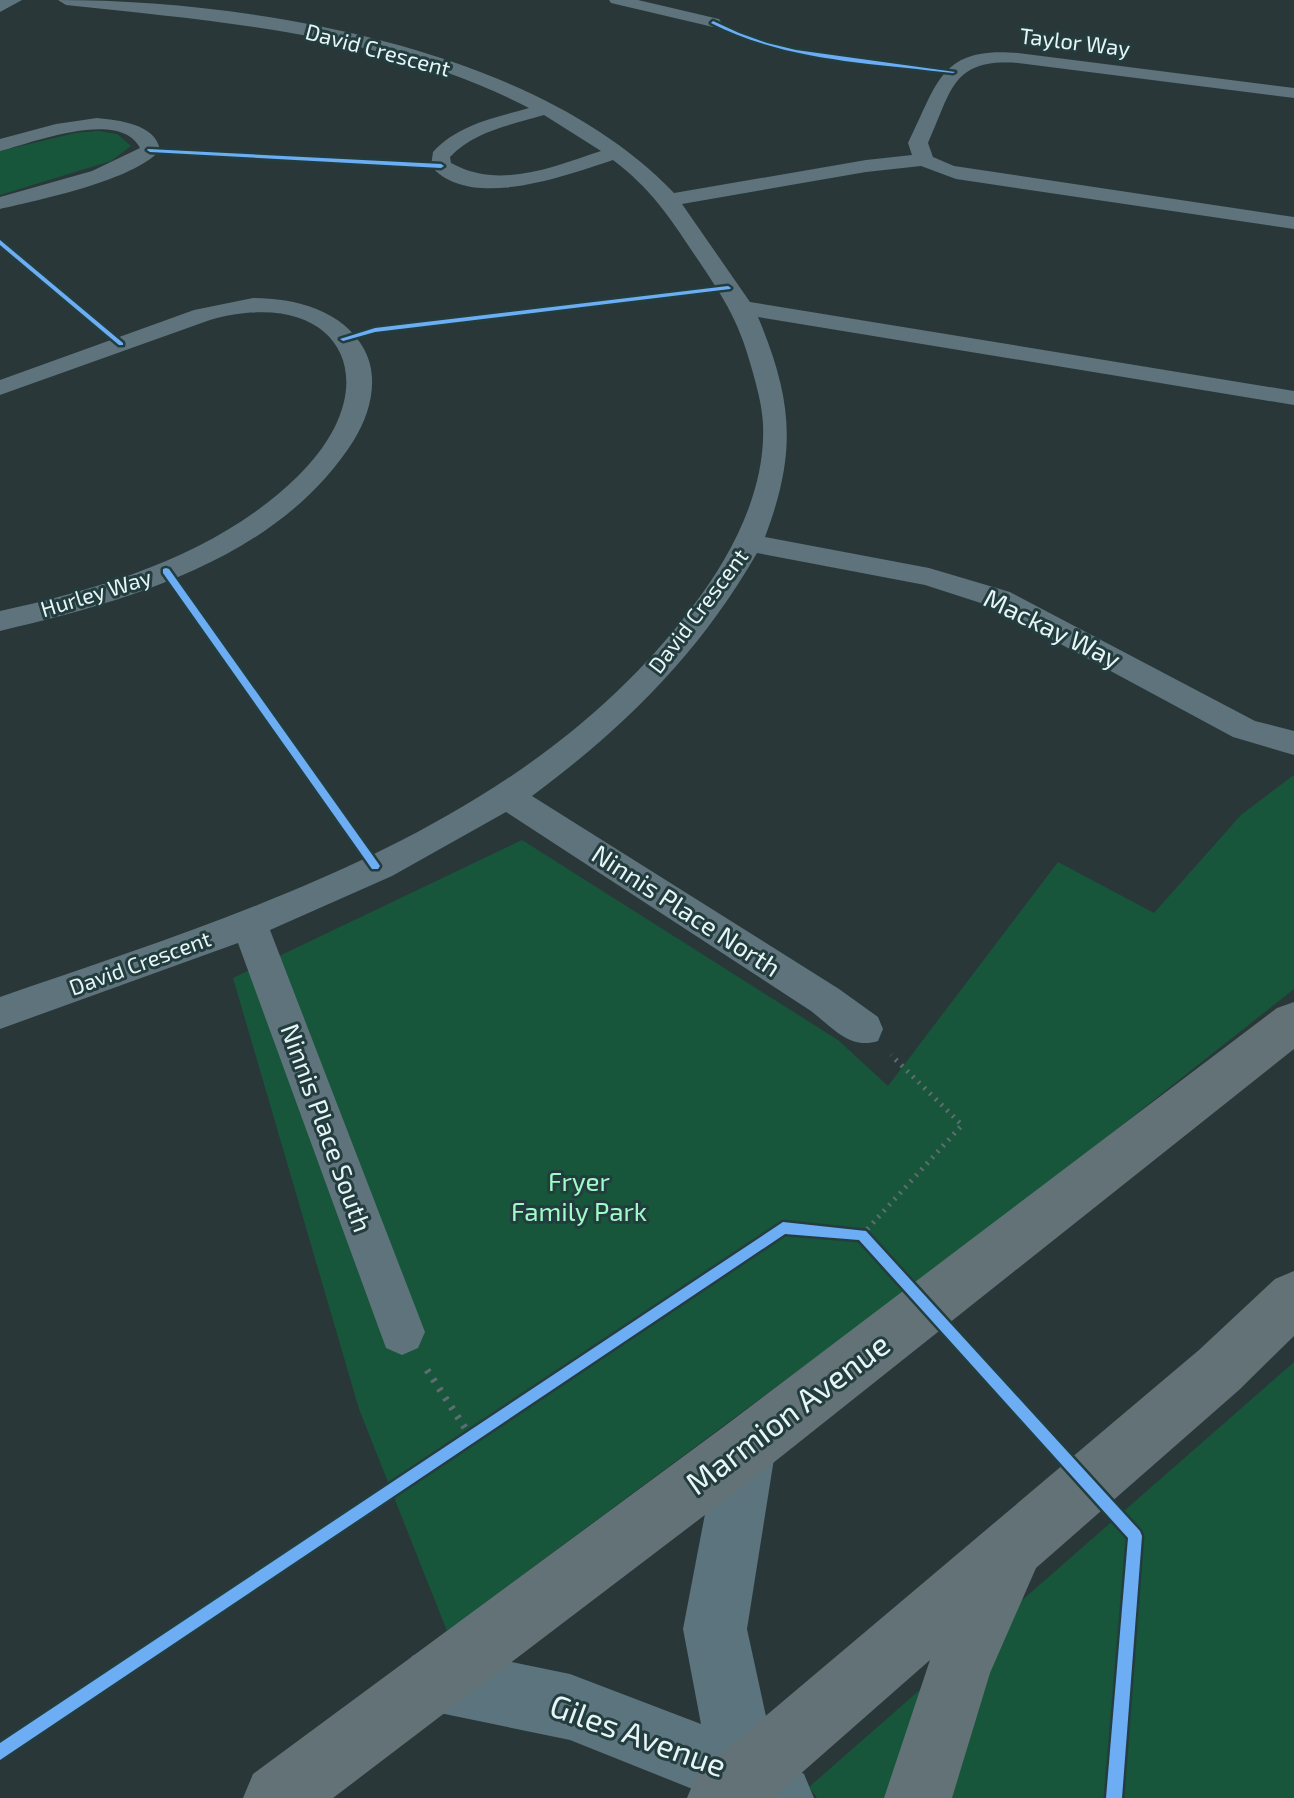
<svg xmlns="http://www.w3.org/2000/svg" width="1294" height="1798" viewBox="0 0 1294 1798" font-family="'Exo 2',sans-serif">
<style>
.green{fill:#17563a}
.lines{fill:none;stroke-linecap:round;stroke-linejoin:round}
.path-far1{stroke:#5d6d72;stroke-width:5;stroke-dasharray:2 6;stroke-linecap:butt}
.path{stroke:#5d6d72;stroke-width:7;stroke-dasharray:3 8;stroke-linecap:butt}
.street{fill:#5e737b;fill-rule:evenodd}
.secondary{fill:#5b747d;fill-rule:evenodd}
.highway{fill:#627276;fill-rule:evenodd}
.cycleway-casing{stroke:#233d3f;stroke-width:5}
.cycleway{fill:#6dadf4;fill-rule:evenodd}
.labels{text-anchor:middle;stroke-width:6;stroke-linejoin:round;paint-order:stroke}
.far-street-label{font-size:22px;fill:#e7f5f7;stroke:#233d3f}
.street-label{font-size:26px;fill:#e7f5f7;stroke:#233d3f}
.park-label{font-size:26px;fill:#a0fbc8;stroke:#233d3f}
.near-street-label{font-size:32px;fill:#e7f5f7;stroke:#233d3f}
</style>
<rect width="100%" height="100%" fill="#293739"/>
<!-- green -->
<g class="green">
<path d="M99,131L117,134L131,146L111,161L0,195V151L75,133Z"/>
<path d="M1294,775V989L1021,1205L447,1631L359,1409L233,978L522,840L838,1040L888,1086L1058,862L1154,913L1241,815Z"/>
<path d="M1294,1362V1798H817L809,1787Z"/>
</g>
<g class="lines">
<!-- path-far1 -->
<path class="path-far1" d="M862,1235L962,1125L891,1055"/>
<!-- path -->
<path class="path" d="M427,1370L471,1437"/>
<!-- street -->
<g class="street">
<path d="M58,0C251,0 536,47 674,193L866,160L912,155L908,143C938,83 940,46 1018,53L1294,88V98L1018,63C951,58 952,91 928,143L933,157L954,166L1294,217V229L956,179L921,166L866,172L682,204L750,302L1294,391V405L758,317C793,401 797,452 765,537L929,568L1010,592L1255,721L1294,731V755L1233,737L990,606L925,585L757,553C698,655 626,726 532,796L839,989L878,1017L883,1029L878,1041C850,1050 833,1028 811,1011L506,812L392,876L270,930L425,1332L418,1348L402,1355L386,1348L238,943L0,1029V997C249,911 528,827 693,606C732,555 766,490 763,424C762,404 756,384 751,366C738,318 721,294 694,254C669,216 650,188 613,160C567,175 470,212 431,166L433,152C459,124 495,118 529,108C386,34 224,22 66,5ZM544,115L601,151C552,167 500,190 451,163L450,157C474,131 511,125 544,115Z"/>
<path d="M609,0H638L719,19L721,22L713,27L611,3Z"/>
<path d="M97,118C118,120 156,124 160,150C135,180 39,200 0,209V197L92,171L140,148C120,108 32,143 0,151V139L56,124Z"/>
<path d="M253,298C294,298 343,310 364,349C380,378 370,414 354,440C279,559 128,601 0,631V611C105,588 218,554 297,477C393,384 341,283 210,320L0,395V380L194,310Z"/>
</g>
<!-- secondary -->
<g class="secondary">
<path d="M0,0H22L0,12Z"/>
<path d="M747,1417L768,1425L776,1446L747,1629L774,1753L804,1774L814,1798H715L570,1740L435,1712L412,1702L402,1679L412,1656L435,1646L570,1674L701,1724L683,1629L718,1446L726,1425Z"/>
</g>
<!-- highway -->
<g class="highway">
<path d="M1294,1002V1049L768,1467L333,1798H243L253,1774L726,1425L1277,1008Z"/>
<path d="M1294,1271V1336L1239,1390L1036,1568L990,1673L952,1798H884L930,1660L773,1798H687L697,1774L1199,1350L1275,1279Z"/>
</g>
<defs>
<g id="cycleway">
<path d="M713,21L739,33L767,43L796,50L955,72L953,73C871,63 786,61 711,23Z"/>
<path d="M148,149L441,164L444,166L441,168L150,152L147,150Z"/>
<path d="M0,240L123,343V345H119L0,245Z"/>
<path d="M728,286L731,288L730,289L375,332L343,341L340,339L375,328Z"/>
<path d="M166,568L169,569L378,863L380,866L378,869H372L163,573V569Z"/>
<path d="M783,1222L866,1231L1140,1531L1142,1536L1122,1798H1106L1128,1538L859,1240L785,1234L0,1760V1743Z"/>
</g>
</defs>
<!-- cycleway casing -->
<use href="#cycleway" class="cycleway-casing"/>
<!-- cycleway -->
<use href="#cycleway" class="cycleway"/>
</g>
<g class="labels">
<!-- far-street labels -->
<g class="far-street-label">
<text transform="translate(1075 42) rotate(7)" y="8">Taylor Way</text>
<text transform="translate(378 50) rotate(15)" y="8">David Crescent</text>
<text transform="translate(96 593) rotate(-17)" y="8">Hurley Way</text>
<text transform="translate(698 611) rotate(-53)" y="8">David Crescent</text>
<text transform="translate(140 963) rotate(-20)" y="8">David Crescent</text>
</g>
<!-- street labels -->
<g class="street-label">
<text transform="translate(1052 629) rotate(26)" y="9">Mackay Way</text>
<text transform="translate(686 911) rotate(33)" y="9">Ninnis Place North</text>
<text transform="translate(326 1128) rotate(70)" y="9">Ninnis Place South</text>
</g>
<!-- park labels -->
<g class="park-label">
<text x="579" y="1191">Fryer<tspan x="579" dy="30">Family Park</tspan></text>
</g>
<!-- near-street labels -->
<g class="near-street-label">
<text transform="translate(788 1414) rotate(-37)" y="11">Marmion Avenue</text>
<text transform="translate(638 1736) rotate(20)" y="11">Giles Avenue</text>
</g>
</g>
</svg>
